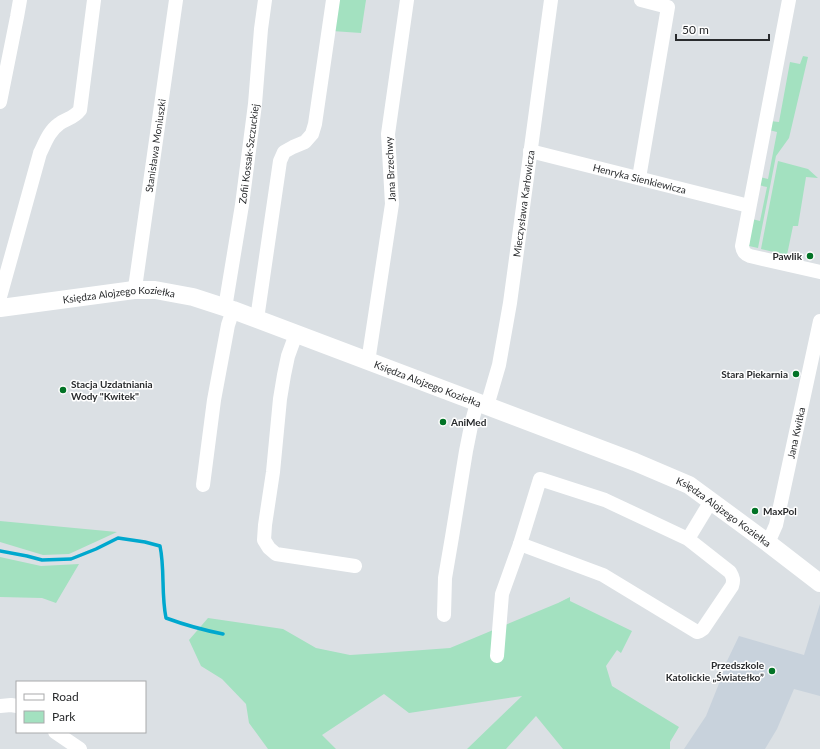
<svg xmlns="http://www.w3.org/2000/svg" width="820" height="749" viewBox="0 0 820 749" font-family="Lato,sans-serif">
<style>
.built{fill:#c8d2dc}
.green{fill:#a3e1c0}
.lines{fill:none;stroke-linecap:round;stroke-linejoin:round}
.stream{stroke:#00a8ce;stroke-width:3.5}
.minor{stroke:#fff;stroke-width:14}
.tertiary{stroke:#fff;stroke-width:18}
.poi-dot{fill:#027326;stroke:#fff;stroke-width:1.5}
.labels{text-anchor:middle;stroke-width:3;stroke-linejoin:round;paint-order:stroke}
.street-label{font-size:10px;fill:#292b2d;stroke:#fff}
.poi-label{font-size:10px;font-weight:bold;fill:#292b2d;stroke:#fff;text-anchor:end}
</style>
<rect width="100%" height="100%" fill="#dbe0e4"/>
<!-- built -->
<path class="built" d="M820,604V696L794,689L777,729L765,749H684L706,716L720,681L727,661L739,636L804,655Z"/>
<!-- green -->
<g class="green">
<path d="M337,0H366L361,33L332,31Z"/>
<path d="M803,56L808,57L789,138L776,156L758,248L749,246L752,219L760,221L767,187L758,185L760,177L768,179L777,132L769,130L770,121L779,122L790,62L800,64Z"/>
<path d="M778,161L808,169L818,178L806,177L798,226H793L787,255L761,249Z"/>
<path d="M0,521L117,532L69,554L43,555L0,542Z"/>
<path d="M0,557L41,566L79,564L56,603L42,598L0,597Z"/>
<path d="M570,597V601L632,631L621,653L617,650L606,666L612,686L679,727L670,742V749H563L536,716L506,749H467L522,696L409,713L384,694L322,735L336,749H268L249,723L246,704L222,679L201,666L189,640L208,618L283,629L316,648L350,655L382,653L450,648L558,603Z"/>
</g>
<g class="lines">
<!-- stream -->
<path class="stream" d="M0,551L27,556L42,560L71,559L96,549L118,538L145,542L160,546C165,570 161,593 166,618C185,625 203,630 223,634"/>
<!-- minor -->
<g class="minor">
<path d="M789,0L742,246C743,252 745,254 750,256L820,272"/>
<path d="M0,102L17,17L20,0"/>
<path id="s1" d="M530,151L749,206"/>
<path d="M639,178L668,7L641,0"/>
<path id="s2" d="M134,290L136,281L176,0"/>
<path d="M0,297L40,153C45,143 49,131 59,124C67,118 73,119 80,110L94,0"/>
<path id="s3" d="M225,308L242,205L255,104L261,29L265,0"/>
<path d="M257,319L280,161L284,152L293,147L305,142L312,134L315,124L333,0"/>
<path d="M296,334L288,356L284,375L280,399L273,472L265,525L264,540L269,548L276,554L355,566"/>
<path d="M368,362L392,204L388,134L407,0"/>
<path id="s4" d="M487,406L499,365L510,303L551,0"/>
<path d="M203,485L214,400L228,325L233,310"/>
<path d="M688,539L730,572C733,577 734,580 732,586L703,629L700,631L697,632L603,575L520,544L540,479L605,500L688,539L711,501"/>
<path id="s5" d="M768,543L776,525L820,321"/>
<path d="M444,615L445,578L452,537L466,451L472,421L477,403"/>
<path d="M497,656L502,594L520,544"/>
<path d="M0,706L11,705L17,706"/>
<path d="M55,732L80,749"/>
</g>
<!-- tertiary -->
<path class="tertiary" id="s6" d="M0,308L134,290H155L193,297L233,310L635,462L689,485L768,543L820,583"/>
</g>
<!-- markers -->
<g class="poi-dot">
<circle cx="810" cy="256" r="4"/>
<circle cx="796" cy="374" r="4"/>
<circle cx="63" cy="390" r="4"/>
<circle cx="443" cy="422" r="4"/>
<circle cx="755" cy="511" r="4"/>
<circle cx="772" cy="671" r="4"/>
</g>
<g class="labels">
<!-- street labels -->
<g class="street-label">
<text dy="4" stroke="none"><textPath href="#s2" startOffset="146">Stanisława Moniuszki</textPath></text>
<text dy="4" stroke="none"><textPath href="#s3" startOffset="156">Zofii Kossak-Szczuckiej</textPath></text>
<text transform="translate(390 169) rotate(-93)" y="4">Jana Brzechwy</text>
<text dy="4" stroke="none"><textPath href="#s1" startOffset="113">Henryka Sienkiewicza</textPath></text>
<text dy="4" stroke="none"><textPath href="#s4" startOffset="206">Mieczysława Karłowicza</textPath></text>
<text dy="4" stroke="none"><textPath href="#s6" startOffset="120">Księdza Alojzego Koziełka</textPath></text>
<text dy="4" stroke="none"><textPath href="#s6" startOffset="445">Księdza Alojzego Koziełka</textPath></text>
<text dy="4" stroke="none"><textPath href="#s5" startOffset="114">Jana Kwitka</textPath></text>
<text dy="4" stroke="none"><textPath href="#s6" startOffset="769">Księdza Alojzego Koziełka</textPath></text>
</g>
<!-- poi labels -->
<g class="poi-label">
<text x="802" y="260">Pawlik</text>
<text x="788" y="378">Stara Piekarnia</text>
<text x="71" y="388" text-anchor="start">Stacja Uzdatniania<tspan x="71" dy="12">Wody "Kwitek"</tspan></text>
<text x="451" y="426" text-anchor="start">AniMed</text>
<text x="763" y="515" text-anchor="start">MaxPol</text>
<text x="764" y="669">Przedszkole<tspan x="764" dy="12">Katolickie „Światełko”</tspan></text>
</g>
</g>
<!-- legend -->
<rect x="16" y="681" width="130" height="52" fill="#ffffff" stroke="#a9aaab"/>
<rect x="24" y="694" width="20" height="6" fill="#ffffff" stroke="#a9aaab"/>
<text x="52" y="701" font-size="12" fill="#292b2d">Road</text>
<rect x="24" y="711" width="20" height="12" fill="#a3e1c0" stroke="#a9aaab"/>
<text x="52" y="721" font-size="12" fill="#292b2d">Park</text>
<!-- scale -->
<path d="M676 34v6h93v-6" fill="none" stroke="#292b2d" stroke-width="2"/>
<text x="682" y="34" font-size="12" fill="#292b2d" stroke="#ffffff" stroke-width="3" paint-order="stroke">50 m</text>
</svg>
